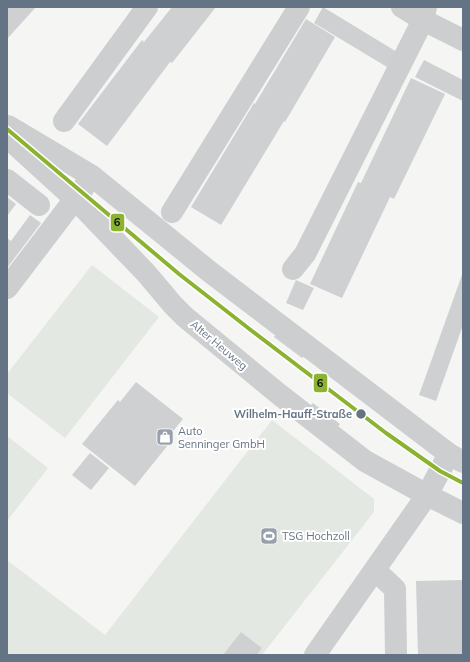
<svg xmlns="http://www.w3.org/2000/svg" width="470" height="662" viewBox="0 0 470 662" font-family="Mulish,sans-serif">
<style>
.green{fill:#e4e8e2}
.building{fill:#ced0d1}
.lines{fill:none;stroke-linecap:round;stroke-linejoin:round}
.minor{stroke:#cdcecf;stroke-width:22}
.tram-1-casing{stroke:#fff;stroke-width:7}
.tram-1{stroke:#8bb231;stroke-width:4}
.stop-dot{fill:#657484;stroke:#fff;stroke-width:1.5}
.labels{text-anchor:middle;stroke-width:4;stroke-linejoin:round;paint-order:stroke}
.street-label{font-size:11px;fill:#657484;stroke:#fff}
.stop-label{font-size:11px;font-weight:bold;fill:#657484;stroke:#fff;text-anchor:end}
.poi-label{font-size:11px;fill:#657484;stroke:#fff;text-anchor:start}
.line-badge{stroke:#fff;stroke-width:1.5}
.pale-badge-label{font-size:11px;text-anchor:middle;font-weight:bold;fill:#111}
</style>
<rect width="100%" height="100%" fill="#f5f5f4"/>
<!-- green -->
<g class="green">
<path d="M92,265L159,317L65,438L7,393V374Z"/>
<path d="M272,420L374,499V512L262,655H7V560L105,635Z"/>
<path d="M7,436L48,468L7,521Z"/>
</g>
<!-- building -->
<g class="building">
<path d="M7,7H36L7,39Z"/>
<path d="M172,7H216L172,63L170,62L107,146L78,124L142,40L144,42Z"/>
<path d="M323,7L397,52L387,67L314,23Z"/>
<path d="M306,19L335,37L285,122L284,121L221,225L191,207L254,103L255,104Z"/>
<path d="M424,60L463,80V101L415,77Z"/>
<path d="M411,78L445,94L394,199L390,197L342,298L310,284L358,182L361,183Z"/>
<path d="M7,197L16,204L7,216Z"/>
<path d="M30,215L41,223L7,268V238L11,241Z"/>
<path d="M463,272V325L436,401L419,395Z"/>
<path d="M296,280L314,288L303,310L286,303Z"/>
<path d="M276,334L304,356L302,358L274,337Z"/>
<path d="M136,382L183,419L168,437L172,440L135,486L82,444L118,400L120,402Z"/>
<path d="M313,403L340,424L337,428L309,407Z"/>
<path d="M90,453L109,468L91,490L72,475Z"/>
<path d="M463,580V655H418L416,581Z"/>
<path d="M241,632L262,648L257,655H223Z"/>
</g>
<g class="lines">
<!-- minor -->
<g class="minor">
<path d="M402,7L423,20L463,40"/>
<path d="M64,121L147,7"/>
<path d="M8,126L92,176L210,272L449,454L463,462"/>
<path d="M7,137L74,198L146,273L173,305L185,317L280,395L365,461L427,495L463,513"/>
<path d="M7,180L39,205"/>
<path d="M172,212L299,7"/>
<path d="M293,269L305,254L423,20L426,7"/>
<path d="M7,288L84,187"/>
<path d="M375,570L395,589L396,655"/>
<path d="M315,655L427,495L449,454"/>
</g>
<defs>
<path id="tram-1" d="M7,129L179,274L252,331L386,433L440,471L463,483"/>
</defs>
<!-- tram-1 casing -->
<use href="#tram-1" class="tram-1-casing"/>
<!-- tram-1 -->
<use href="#tram-1" class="tram-1"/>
</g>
<!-- icons -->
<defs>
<symbol id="shop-square" viewBox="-11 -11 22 22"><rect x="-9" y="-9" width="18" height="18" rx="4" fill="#97a1ab" stroke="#fff"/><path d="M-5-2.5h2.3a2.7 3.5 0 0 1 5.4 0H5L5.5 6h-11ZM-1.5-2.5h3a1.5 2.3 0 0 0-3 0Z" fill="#fff"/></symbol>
<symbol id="stadium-square" viewBox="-11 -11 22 22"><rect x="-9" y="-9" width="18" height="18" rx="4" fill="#97a1ab" stroke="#fff"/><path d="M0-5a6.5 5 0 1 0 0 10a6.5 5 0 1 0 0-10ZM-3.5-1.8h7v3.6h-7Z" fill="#fff"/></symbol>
</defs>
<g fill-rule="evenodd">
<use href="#shop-square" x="155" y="427" width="20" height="20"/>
<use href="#stadium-square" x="259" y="526" width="20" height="20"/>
</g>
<!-- markers -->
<circle class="stop-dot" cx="361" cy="414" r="5.5"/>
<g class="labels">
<!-- street labels -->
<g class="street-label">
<text transform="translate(219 345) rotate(40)" y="4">Alter Heuweg</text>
</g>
<!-- stop labels -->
<g class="stop-label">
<text x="352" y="418">Wilhelm-Hauff-Straße</text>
</g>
<!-- poi labels -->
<g class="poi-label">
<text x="178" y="435">Auto<tspan x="178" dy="13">Senninger GmbH</tspan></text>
<text x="282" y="540">TSG Hochzoll</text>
</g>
</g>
<g class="line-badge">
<rect x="110" y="213" width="15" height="19" rx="4" fill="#8bb231"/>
<rect x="313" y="373" width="15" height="20" rx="4" fill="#8bb231"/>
</g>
<g class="pale-badge-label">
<text x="117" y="226">6</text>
<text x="320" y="387">6</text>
</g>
<!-- border -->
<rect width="470" height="662" fill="none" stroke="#657484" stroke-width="16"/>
</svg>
